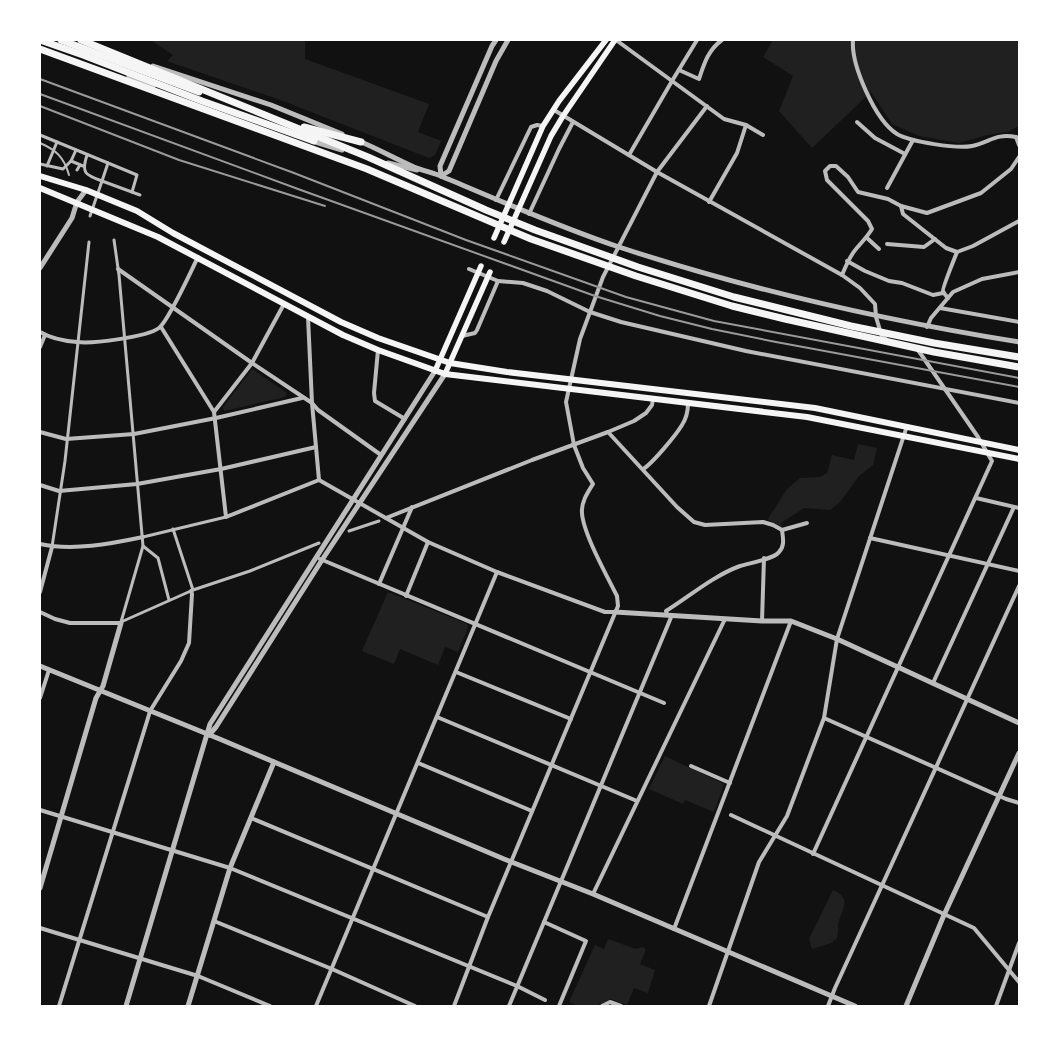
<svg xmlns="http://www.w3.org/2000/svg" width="1059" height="1046" viewBox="0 0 1059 1046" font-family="Raleway,sans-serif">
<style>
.green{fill:#202020}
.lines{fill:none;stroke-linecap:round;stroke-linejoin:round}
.service{stroke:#bcbcbc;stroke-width:2}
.pedestrian{stroke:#bcbcbc;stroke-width:3}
.minor{stroke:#bcbcbc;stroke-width:4}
.tertiary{stroke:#bcbcbc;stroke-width:5}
.secondary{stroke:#f5f5f5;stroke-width:5.5}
.trunk{stroke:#f5f5f5;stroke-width:6}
.motorway{stroke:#f5f5f5;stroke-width:7}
.rail{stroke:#9a9a9a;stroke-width:2}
</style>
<rect width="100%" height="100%" fill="#111"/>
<!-- green -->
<g class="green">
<path d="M305,40V59L429,104L418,132L441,141L435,155L429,158L283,101L167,61L173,55L152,41Z"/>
<path d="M773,40H1019V126L1008,132L987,135L959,143L919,136L892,124L871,92L812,148L779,111L793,76L763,57Z"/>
<path d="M252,369L287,393L285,397L224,411L223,407Z"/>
<path d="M858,444L877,448L873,465L859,476L840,502L830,510L804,508L781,523L782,530L768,519L787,489L800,478L820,477L827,473L832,455L854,460Z"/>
<path d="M388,592L467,624L468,628L458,652L445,647L438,665L400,649L394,664L362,651Z"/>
<path d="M665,756L724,784L714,812L685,800L683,804L649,789Z"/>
<path d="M833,890C854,899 840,912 838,925C838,930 838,934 837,938L831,943L812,949L809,939Z"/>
<path d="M608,939L636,949L643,947L646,949L640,964L655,970L648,993L634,988L627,1005L611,999L596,1006H577L569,1002L595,945L604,949Z"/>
</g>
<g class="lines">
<!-- service -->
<path class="service" d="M40,143C56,150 64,157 69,175"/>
<!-- pedestrian -->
<g class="pedestrian">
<path d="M40,135L108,163L102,181C85,175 81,173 87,155"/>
<path d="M71,161L76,150"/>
<path d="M108,163L137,175L132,192"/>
<path d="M40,164L63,169L71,161L83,166"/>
<path d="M47,166L57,142"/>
<path d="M77,170L80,165"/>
<path d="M90,216L102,181L140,195"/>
<path d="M114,240L119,275L143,546L121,622"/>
<path d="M173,529L193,590"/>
<path d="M349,531L379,521"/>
<path d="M143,537L226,517"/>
<path d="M143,546L158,558L169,600"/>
<path d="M52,547L65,461L89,242"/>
<path d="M121,622L193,590L250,571L319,543"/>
</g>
<!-- minor -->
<g class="minor">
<path d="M616,40L724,119L746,125L763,135"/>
<path d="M853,40C851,65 875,120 897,134C911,142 957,149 972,146C990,142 996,133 1016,137"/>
<path d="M679,70L699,79C704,64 708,50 722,40"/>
<path d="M554,110L657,172L842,275L860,288L875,304L876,317L882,337L886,339"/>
<path d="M857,122L875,138L905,154"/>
<path d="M1016,137L1019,145"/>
<path d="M629,155L672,81L697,40"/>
<path d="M887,188L913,140"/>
<path d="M496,200L531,127L537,125L543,126"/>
<path d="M709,202L737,153L746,125"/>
<path d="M901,206L903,214L946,248L957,252"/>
<path d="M529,214L559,149L573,122"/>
<path d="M867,238L879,249"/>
<path d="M887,244L924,247L935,239"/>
<path d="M847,261L865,271L889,281L902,283L933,295L943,293"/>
<path d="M118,269L252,363L284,304"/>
<path d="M469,269L498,281L523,283L547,291L590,312L621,322L746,351L1019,403"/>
<path d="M842,275C846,266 849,257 856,249C862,242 867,237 872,229L868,221L827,180L825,171L830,166H836L848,177L858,192L888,199L901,206L927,213L981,193L1011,169L1019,157"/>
<path d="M948,298C946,296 944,294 943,291C942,289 955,257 957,252L973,246L1019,221"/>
<path d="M940,308L1019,322"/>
<path d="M308,317L312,403L319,480"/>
<path d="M161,327L214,412L226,517L319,480"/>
<path d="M927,327L931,318L953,292L982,279L1019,272"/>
<path d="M40,332C50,338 65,341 77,342C92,344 147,337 159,328C169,320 191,271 198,257"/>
<path d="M462,336L475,333L477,330L498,281"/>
<path d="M40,347L45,335"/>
<path d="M378,350L374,393L375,401L405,419"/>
<path d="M214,412L252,363L312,403L318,410L381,455"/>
<path d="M40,432L66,439L134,434L216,418L302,398"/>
<path d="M608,432L677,507L694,522L705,525L763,522L773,525L782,530C783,538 785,546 779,552C774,559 750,563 740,566C713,576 690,596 666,611L667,615"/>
<path d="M643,469C652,464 676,435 682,425C686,419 688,410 688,403"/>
<path d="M319,480L428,542L497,572L605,612H615"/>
<path d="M40,485L59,491L137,484L221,469L316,447"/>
<path d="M976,498L1019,508"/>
<path d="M386,518L532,460L608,432L634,421L646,413L652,405L653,399"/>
<path d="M782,530L807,523"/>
<path d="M870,538L1019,571"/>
<path d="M40,544C73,551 110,544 143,537"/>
<path d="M320,559L664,703"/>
<path d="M379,584L412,507"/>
<path d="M40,592L52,547"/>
<path d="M406,596L428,542"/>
<path d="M40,612L55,619L70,623H121"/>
<path d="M762,621L764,558"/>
<path d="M456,672L571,719"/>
<path d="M933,683L1014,507"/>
<path d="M40,698L49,670"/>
<path d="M437,717L637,801"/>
<path d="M824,718L1006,799L1019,803"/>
<path d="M418,763L532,811"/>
<path d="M691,766L730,783"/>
<path d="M40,810L230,868L517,986L545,1000"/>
<path d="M731,815L974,928L1019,982"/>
<path d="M251,818L488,917"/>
<path d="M813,854L992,461L978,437L918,350"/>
<path d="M593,894L725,619"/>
<path d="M214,921L332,969L415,1006"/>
<path d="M544,922L586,941L559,1006"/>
<path d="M40,928L198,976L270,1006"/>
<path d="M674,929L791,621"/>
<path d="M59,1006L148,718L150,711L181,661L189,643L192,594L191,591"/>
<path d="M316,1006L497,572"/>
<path d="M454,1006L488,917L618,606L617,596C607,576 583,533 582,513C581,502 588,492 593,484L583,468L574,445L566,402L580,339L603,277L657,172L707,106"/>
<path d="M509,1006L672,615"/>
<path d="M602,1006L610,1002L621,1006"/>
<path d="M709,1006L759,862L787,816L824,718L837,639L907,426"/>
<path d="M828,1006L835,988L1019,586"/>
<path d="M996,1006L1019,943"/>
</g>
<!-- tertiary -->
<g class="tertiary">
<path d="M153,66L271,105L342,134"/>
<path d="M129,76L153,87"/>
<path d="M312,141L342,150"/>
<path d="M359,141C378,149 396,159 414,167C424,171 434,173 443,177C501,201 559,227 619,247C750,290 882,320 1019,342"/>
<path d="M388,163L417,170"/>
<path d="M441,176L449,171L496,61L508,40"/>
<path d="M441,176L440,166L492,46L496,40"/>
<path d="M40,268L72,218L77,202L86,190"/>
<path d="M615,612L762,621H791L837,639L1019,723"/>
<path d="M40,666L222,740L504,859L593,894L855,1006"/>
<path d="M209,735L216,727L322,560L445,374"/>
<path d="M40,888L96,698L103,686L121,623"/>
<path d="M126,1006L210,724L435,371"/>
<path d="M188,1006L230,868L274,762"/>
<path d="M906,1006L944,915L1019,753"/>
</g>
<!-- secondary -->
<g class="secondary">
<path d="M494,238L543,126L559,101L606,40"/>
<path d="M504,242L551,136L563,116L615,40"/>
<path d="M435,371L481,266"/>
<path d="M445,374L490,272"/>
</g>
<!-- trunk -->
<g class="trunk">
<path d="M40,176L86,190L137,211L173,233L341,322L378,338L450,363L507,372L815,408L1019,450"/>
<path d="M40,188L158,237L343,335L378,350L445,374L807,417L1019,459"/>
</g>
<!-- motorway -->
<g class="motorway">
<path d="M40,40L83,55L202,101L314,141"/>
<path d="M61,40L199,92"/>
<path d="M81,40L368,157L486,210L535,230L638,267L734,297L851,326L934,343L1019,357"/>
<path d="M40,49L367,169L531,239L636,276L732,306L785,319L934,352L1019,367"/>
<path d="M304,127L361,142"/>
</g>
<!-- rail -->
<g class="rail">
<path d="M40,79L294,173L466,240L626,297L714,321L1019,378"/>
<path d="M40,94L298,189L595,296L660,316L712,329L776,342L1019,387"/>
<path d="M40,106L179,160L325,206"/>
</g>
</g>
<!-- border -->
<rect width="1059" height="1046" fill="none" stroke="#ffffff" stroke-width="82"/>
</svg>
